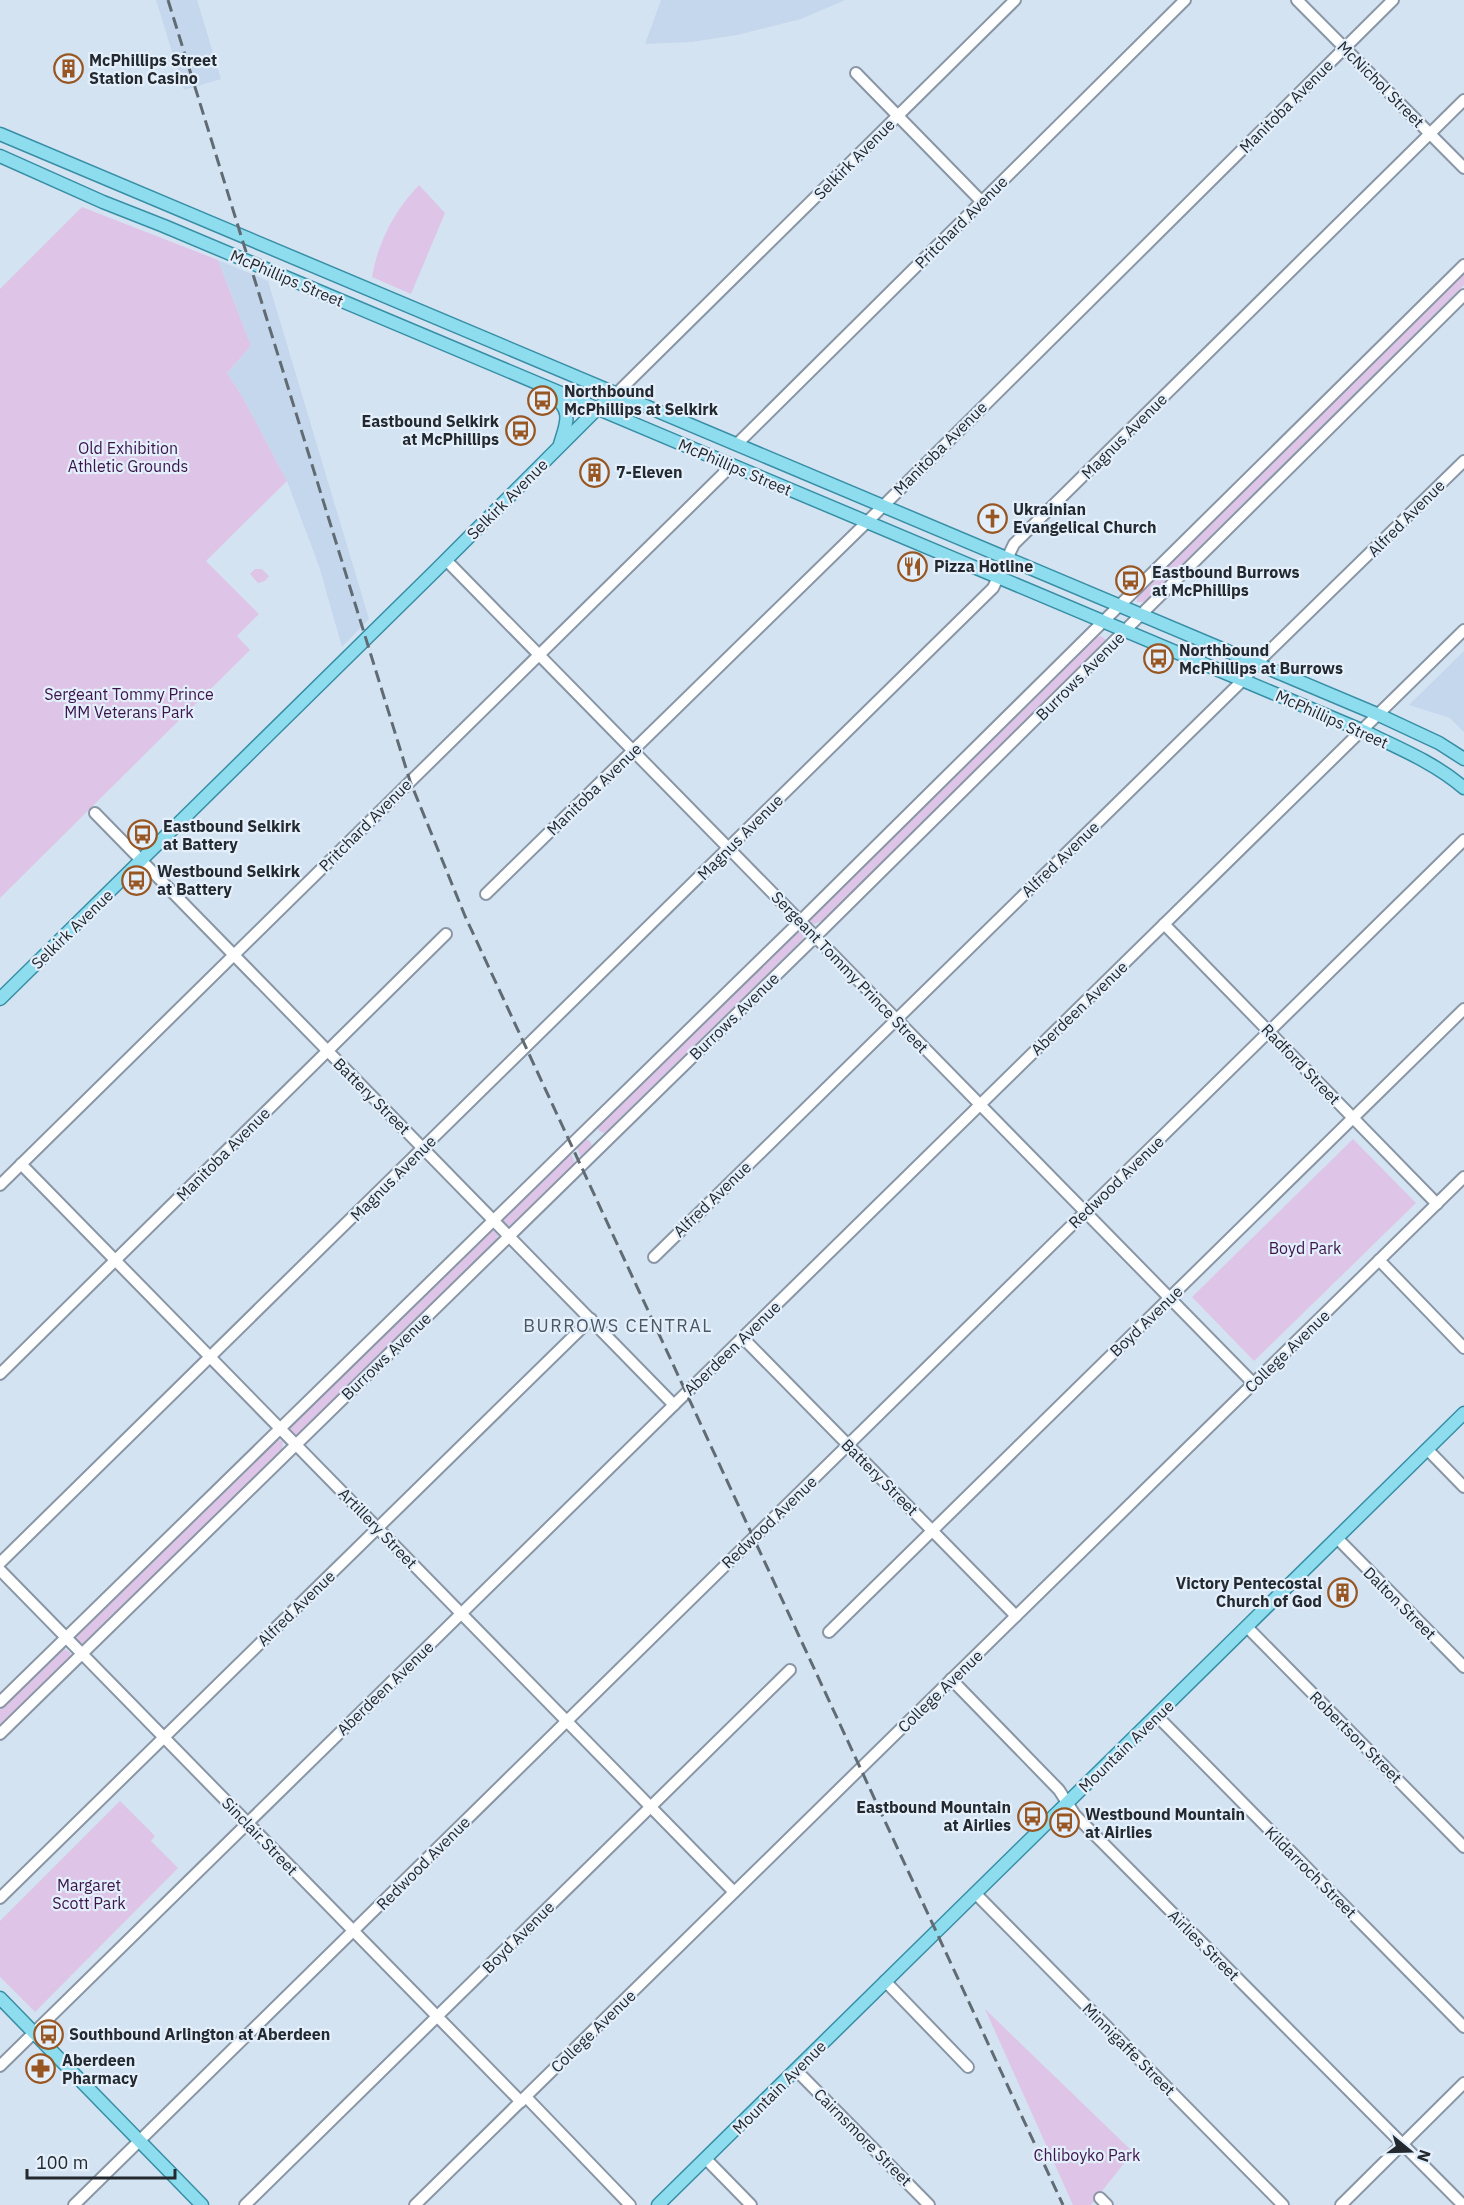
<svg xmlns="http://www.w3.org/2000/svg" width="1464" height="2205" viewBox="0 0 1464 2205" font-family="'IBM Plex Sans',sans-serif">
<style>
.built{fill:#c5d7ec}
.green{fill:#dec5e7}
.lines{fill:none;stroke-linecap:round;stroke-linejoin:round}
.minor-casing{stroke:#8996a5;stroke-width:14}
.major-casing{stroke:#388fa5;stroke-width:15}
.minor{stroke:#fff;stroke-width:10}
.major{stroke:#8eddef;stroke-width:12}
.rail{stroke:#616b73;stroke-width:3;stroke-dasharray:12 6;stroke-linecap:butt}
.labels{text-anchor:middle;stroke-width:4.5;stroke-linejoin:round;paint-order:stroke}
.poi-label{font-size:16px;font-weight:bold;fill:#23292e;stroke:#e4effc;text-anchor:start}
.street-label{font-size:16px;fill:#23292e;stroke:#e4effc}
.park-label{font-size:16px;fill:#3c144a;stroke:#e4effc}
.neighbourhood-label{font-size:18px;letter-spacing:1.5px;fill:#4c5864;stroke:#e4effc}
</style>
<rect width="100%" height="100%" fill="#d4e3f2"/>
<!-- built -->
<g class="built">
<path d="M156,0H197L221,79L184,90Z"/>
<path d="M661,0H845L801,19L737,35L691,42L645,44Z"/>
<path d="M218,260L268,281L369,619L342,647L319,566L287,481L242,396L227,373L251,346Z"/>
<path d="M1464,651V732L1450,718L1409,705Z"/>
</g>
<!-- green -->
<g class="green">
<path d="M419,185L445,213L411,294L372,277C378,242 394,211 419,185Z"/>
<path d="M82,207L218,260L251,346L227,373L242,396L287,481L206,561L259,614L237,636L250,650L0,898V289Z"/>
<path d="M1464,273V285L1144,602H1137V596Z"/>
<path d="M255,569H262L269,576L265,581L258,583L250,574Z"/>
<path d="M1101,636L1106,640L1104,646L823,920L815,924L811,923L810,919L813,914L1096,637Z"/>
<path d="M798,930H801L804,934L802,940L607,1131L604,1133L599,1131L597,1126Z"/>
<path d="M585,1139L590,1141L592,1146L581,1158L576,1146Z"/>
<path d="M1353,1139L1416,1203L1254,1361L1192,1297Z"/>
<path d="M570,1152L575,1163L513,1224L510,1226L505,1224L503,1219L505,1216Z"/>
<path d="M491,1230H494L498,1235L496,1240L299,1433L296,1435L291,1433L290,1428L292,1425Z"/>
<path d="M277,1440L283,1441L282,1450L85,1643L83,1644L76,1640L77,1635Z"/>
<path d="M64,1649L71,1653L69,1659L0,1726V1710Z"/>
<path d="M120,1801L155,1836L151,1841L178,1868L35,2012L0,1977V1921Z"/>
<path d="M985,2009L1133,2152L1091,2205H1073Z"/>
</g>
<g class="lines">
<defs>
<g id="minor">
<path d="M1297,0L1464,168"/>
<path d="M856,73L982,202"/>
<path d="M617,393L1015,0"/>
<path d="M737,444L1185,0"/>
<path d="M446,560L1253,1383"/>
<path d="M95,813L674,1405"/>
<path d="M486,894L867,522L1393,0"/>
<path d="M1164,924L1437,1204"/>
<path d="M21,1164L734,1892"/>
<path d="M0,1185L723,474L728,464"/>
<path d="M654,1257L1242,681L1257,663L1464,461"/>
<path d="M1379,1260L1464,1348"/>
<path d="M743,1338L1016,1616"/>
<path d="M0,1374L446,934"/>
<path d="M1427,1449L1464,1487"/>
<path d="M1337,1538L1464,1667"/>
<path d="M0,1563L993,588L1014,544L1464,100"/>
<path d="M0,1570L521,2102"/>
<path d="M1247,1627L1464,1847"/>
<path d="M829,1632L1464,1009"/>
<path d="M951,1679L1059,1790L1075,1815L1463,2205"/>
<path d="M0,1702L791,930L1464,265"/>
<path d="M1157,1716L1464,2027"/>
<path d="M0,1734L806,946L1464,295"/>
<path d="M975,1893L1283,2205"/>
<path d="M0,1898L591,1319"/>
<path d="M885,1981L968,2067"/>
<path d="M0,2066L1464,630"/>
<path d="M796,2070L929,2205"/>
<path d="M526,2097L630,2205"/>
<path d="M706,2159L751,2205"/>
<path d="M1100,2198L1107,2205"/>
<path d="M74,2205L1464,840"/>
<path d="M245,2205L790,1670"/>
<path d="M415,2205L1464,1177"/>
<path d="M1341,2205L1464,2083"/>
</g>
<g id="major">
<path d="M0,134L1379,715L1439,743L1464,759"/>
<path d="M0,156L103,202L164,226L1361,730C1396,747 1434,762 1464,788"/>
<path d="M552,393C572,412 568,419 560,444"/>
<path d="M0,999L437,569L597,409L617,393"/>
<path d="M0,1998L202,2205"/>
<path d="M658,2205L1464,1413"/>
</g>
</defs>
<!-- minor casing -->
<use href="#minor" class="minor-casing"/>
<!-- major casing -->
<use href="#major" class="major-casing"/>
<!-- minor -->
<use href="#minor" class="minor"/>
<!-- major -->
<use href="#major" class="major"/>
<!-- rail -->
<path class="rail" d="M168,0L410,781L465,916L1063,2205"/>
</g>
<!-- icons -->
<defs>
<symbol id="building-ring" viewBox="-11 -11 22 22"><circle r="9.5" fill="#e4effc" stroke="#985622" stroke-width="1.5"/><path d="M-4-6H4V6H1V3H-1V6H-4ZM-2.5-4.3h1.7v1.8h-1.7ZM.8-4.3h1.7v1.8H.8ZM-2.5-1h1.7V.8h-1.7ZM.8-1h1.7V.8H.8Z" fill="#985622"/></symbol>
<symbol id="bus-ring" viewBox="-11 -11 22 22"><circle r="9.5" fill="#e4effc" stroke="#985622" stroke-width="1.5"/><path d="M-5-6H5V4H4V6H2V4H-2V6H-4V4H-5ZM-3.5-4V0h7V-4ZM-3.5 1.2v1.5H-2V1.2ZM2 1.2v1.5H3.5V1.2Z" fill="#985622"/></symbol>
<symbol id="church-ring" viewBox="-11 -11 22 22"><circle r="9.5" fill="#e4effc" stroke="#985622" stroke-width="1.5"/><path d="M-1.2-6h2.4v3.5h3.3v2.4h-3.3V6h-2.4V-.1h-3.3v-2.4h3.3Z" fill="#985622"/></symbol>
<symbol id="restaurant-ring" viewBox="-11 -11 22 22"><circle r="9.5" fill="#e4effc" stroke="#985622" stroke-width="1.5"/><path d="M-5-6h1v4h1v-4h1v4h1v-4h1v5L-1.5 .5V6h-2V.5L-5-1ZM5-6V6H3V1.5H1.5Q1.5-4 5-6Z" fill="#985622"/></symbol>
<symbol id="pharmacy-ring" viewBox="-11 -11 22 22"><circle r="9.5" fill="#e4effc" stroke="#985622" stroke-width="1.5"/><path d="M-2-6h4v4h4v4h-4v4h-4v-4h-4v-4h4Z" fill="#985622"/></symbol>
</defs>
<g fill-rule="evenodd">
<use href="#building-ring" x="52" y="52" width="33" height="33"/>
<use href="#bus-ring" x="526" y="384" width="33" height="33"/>
<use href="#bus-ring" x="504" y="414" width="33" height="33"/>
<use href="#building-ring" x="578" y="456" width="33" height="33"/>
<use href="#church-ring" x="976" y="502" width="33" height="33"/>
<use href="#restaurant-ring" x="896" y="550" width="33" height="33"/>
<use href="#bus-ring" x="1114" y="564" width="33" height="33"/>
<use href="#bus-ring" x="1142" y="642" width="33" height="33"/>
<use href="#bus-ring" x="126" y="818" width="33" height="33"/>
<use href="#bus-ring" x="120" y="864" width="33" height="33"/>
<use href="#building-ring" x="1326" y="1576" width="33" height="33"/>
<use href="#bus-ring" x="1016" y="1800" width="33" height="33"/>
<use href="#bus-ring" x="1048" y="1806" width="33" height="33"/>
<use href="#bus-ring" x="32" y="2018" width="33" height="33"/>
<use href="#pharmacy-ring" x="24" y="2052" width="33" height="33"/>
</g>
<g class="labels">
<!-- poi labels -->
<g class="poi-label">
<text x="89" y="66">McPhillips Street<tspan x="89" dy="18">Station Casino</tspan></text>
<text x="564" y="397">Northbound<tspan x="564" dy="18">McPhillips at Selkirk</tspan></text>
<text x="499" y="427" text-anchor="end">Eastbound Selkirk<tspan x="499" dy="18">at McPhillips</tspan></text>
<text x="616" y="478">7-Eleven</text>
<text x="1013" y="515">Ukrainian<tspan x="1013" dy="18">Evangelical Church</tspan></text>
<text x="934" y="572">Pizza Hotline</text>
<text x="1152" y="578">Eastbound Burrows<tspan x="1152" dy="18">at McPhillips</tspan></text>
<text x="1179" y="656">Northbound<tspan x="1179" dy="18">McPhillips at Burrows</tspan></text>
<text x="163" y="832">Eastbound Selkirk<tspan x="163" dy="18">at Battery</tspan></text>
<text x="157" y="877">Westbound Selkirk<tspan x="157" dy="18">at Battery</tspan></text>
<text x="1322" y="1589" text-anchor="end">Victory Pentecostal<tspan x="1322" dy="18">Church of God</tspan></text>
<text x="1011" y="1813" text-anchor="end">Eastbound Mountain<tspan x="1011" dy="18">at Airlies</tspan></text>
<text x="1085" y="1820">Westbound Mountain<tspan x="1085" dy="18">at Airlies</tspan></text>
<text x="69" y="2040">Southbound Arlington at Aberdeen</text>
<text x="62" y="2066">Aberdeen<tspan x="62" dy="18">Pharmacy</tspan></text>
</g>
<!-- street labels -->
<g class="street-label">
<text transform="translate(1381 84) rotate(45)" y="6">McNichol Street</text>
<text transform="translate(1286 106) rotate(-45)" y="6">Manitoba Avenue</text>
<text transform="translate(854 159) rotate(-45)" y="6">Selkirk Avenue</text>
<text transform="translate(961 222) rotate(-45)" y="6">Pritchard Avenue</text>
<text transform="translate(287 278) rotate(23)" y="6">McPhillips Street</text>
<text transform="translate(1124 436) rotate(-45)" y="6">Magnus Avenue</text>
<text transform="translate(940 448) rotate(-45)" y="6">Manitoba Avenue</text>
<text transform="translate(735 467) rotate(23)" y="6">McPhillips Street</text>
<text transform="translate(507 499) rotate(-45)" y="6">Selkirk Avenue</text>
<text transform="translate(1406 518) rotate(-45)" y="6">Alfred Avenue</text>
<text transform="translate(1080 676) rotate(-45)" y="6">Burrows Avenue</text>
<text transform="translate(1332 719) rotate(24)" y="6">McPhillips Street</text>
<text transform="translate(594 789) rotate(-44)" y="6">Manitoba Avenue</text>
<text transform="translate(365 825) rotate(-45)" y="6">Pritchard Avenue</text>
<text transform="translate(740 837) rotate(-45)" y="6">Magnus Avenue</text>
<text transform="translate(1060 859) rotate(-44)" y="6">Alfred Avenue</text>
<text transform="translate(72 929) rotate(-44)" y="6">Selkirk Avenue</text>
<text transform="translate(850 972) rotate(46)" y="6">Sergeant Tommy Prince Street</text>
<text transform="translate(1079 1008) rotate(-44)" y="6">Aberdeen Avenue</text>
<text transform="translate(734 1016) rotate(-44)" y="6">Burrows Avenue</text>
<text transform="translate(1301 1064) rotate(46)" y="6">Radford Street</text>
<text transform="translate(372 1096) rotate(45)" y="6">Battery Street</text>
<text transform="translate(223 1154) rotate(-45)" y="6">Manitoba Avenue</text>
<text transform="translate(393 1178) rotate(-45)" y="6">Magnus Avenue</text>
<text transform="translate(1116 1182) rotate(-44)" y="6">Redwood Avenue</text>
<text transform="translate(712 1199) rotate(-44)" y="6">Alfred Avenue</text>
<text transform="translate(1146 1321) rotate(-44)" y="6">Boyd Avenue</text>
<text transform="translate(732 1348) rotate(-44)" y="6">Aberdeen Avenue</text>
<text transform="translate(1287 1351) rotate(-44)" y="6">College Avenue</text>
<text transform="translate(386 1356) rotate(-44)" y="6">Burrows Avenue</text>
<text transform="translate(880 1477) rotate(45)" y="6">Battery Street</text>
<text transform="translate(769 1522) rotate(-44)" y="6">Redwood Avenue</text>
<text transform="translate(378 1528) rotate(46)" y="6">Artillery Street</text>
<text transform="translate(1400 1603) rotate(45)" y="6">Dalton Street</text>
<text transform="translate(296 1608) rotate(-44)" y="6">Alfred Avenue</text>
<text transform="translate(385 1688) rotate(-44)" y="6">Aberdeen Avenue</text>
<text transform="translate(940 1691) rotate(-44)" y="6">College Avenue</text>
<text transform="translate(1356 1737) rotate(45)" y="6">Robertson Street</text>
<text transform="translate(1126 1746) rotate(-44)" y="6">Mountain Avenue</text>
<text transform="translate(260 1836) rotate(46)" y="6">Sinclair Street</text>
<text transform="translate(423 1863) rotate(-45)" y="6">Redwood Avenue</text>
<text transform="translate(1311 1872) rotate(45)" y="6">Kildarroch Street</text>
<text transform="translate(518 1937) rotate(-45)" y="6">Boyd Avenue</text>
<text transform="translate(1204 1945) rotate(45)" y="6">Airlies Street</text>
<text transform="translate(593 2031) rotate(-44)" y="6">College Avenue</text>
<text transform="translate(1129 2049) rotate(45)" y="6">Minnigaffe Street</text>
<text transform="translate(779 2087) rotate(-45)" y="6">Mountain Avenue</text>
<text transform="translate(863 2137) rotate(45)" y="6">Cairnsmore Street</text>
</g>
<!-- park labels -->
<g class="park-label">
<text x="128" y="454">Old Exhibition<tspan x="128" dy="18">Athletic Grounds</tspan></text>
<text x="129" y="700">Sergeant Tommy Prince<tspan x="129" dy="18">MM Veterans Park</tspan></text>
<text x="1305" y="1254">Boyd Park</text>
<text x="89" y="1891">Margaret<tspan x="89" dy="18">Scott Park</tspan></text>
<text x="1087" y="2161">Chliboyko Park</text>
</g>
<!-- neighbourhood labels -->
<g class="neighbourhood-label">
<text x="618" y="1332">BURROWS CENTRAL</text>
</g>
</g>
<!-- north arrow -->
<g transform="translate(1410 2151) rotate(109)" stroke="#e4effc" stroke-width="4.5" paint-order="stroke">
<path d="M0-4.5L10 22L0 15L-10 22Z" fill="#23292e"/>
<text y="-9" font-size="16" font-weight="bold" text-anchor="middle" fill="#23292e">N</text>
</g>
<!-- scale -->
<path d="M27 2169v9h148v-9" fill="none" stroke="#23292e" stroke-width="3"/>
<text x="36" y="2169" font-size="18" fill="#23292e" stroke="#e4effc" stroke-width="4.5" paint-order="stroke">100 m</text>
</svg>
